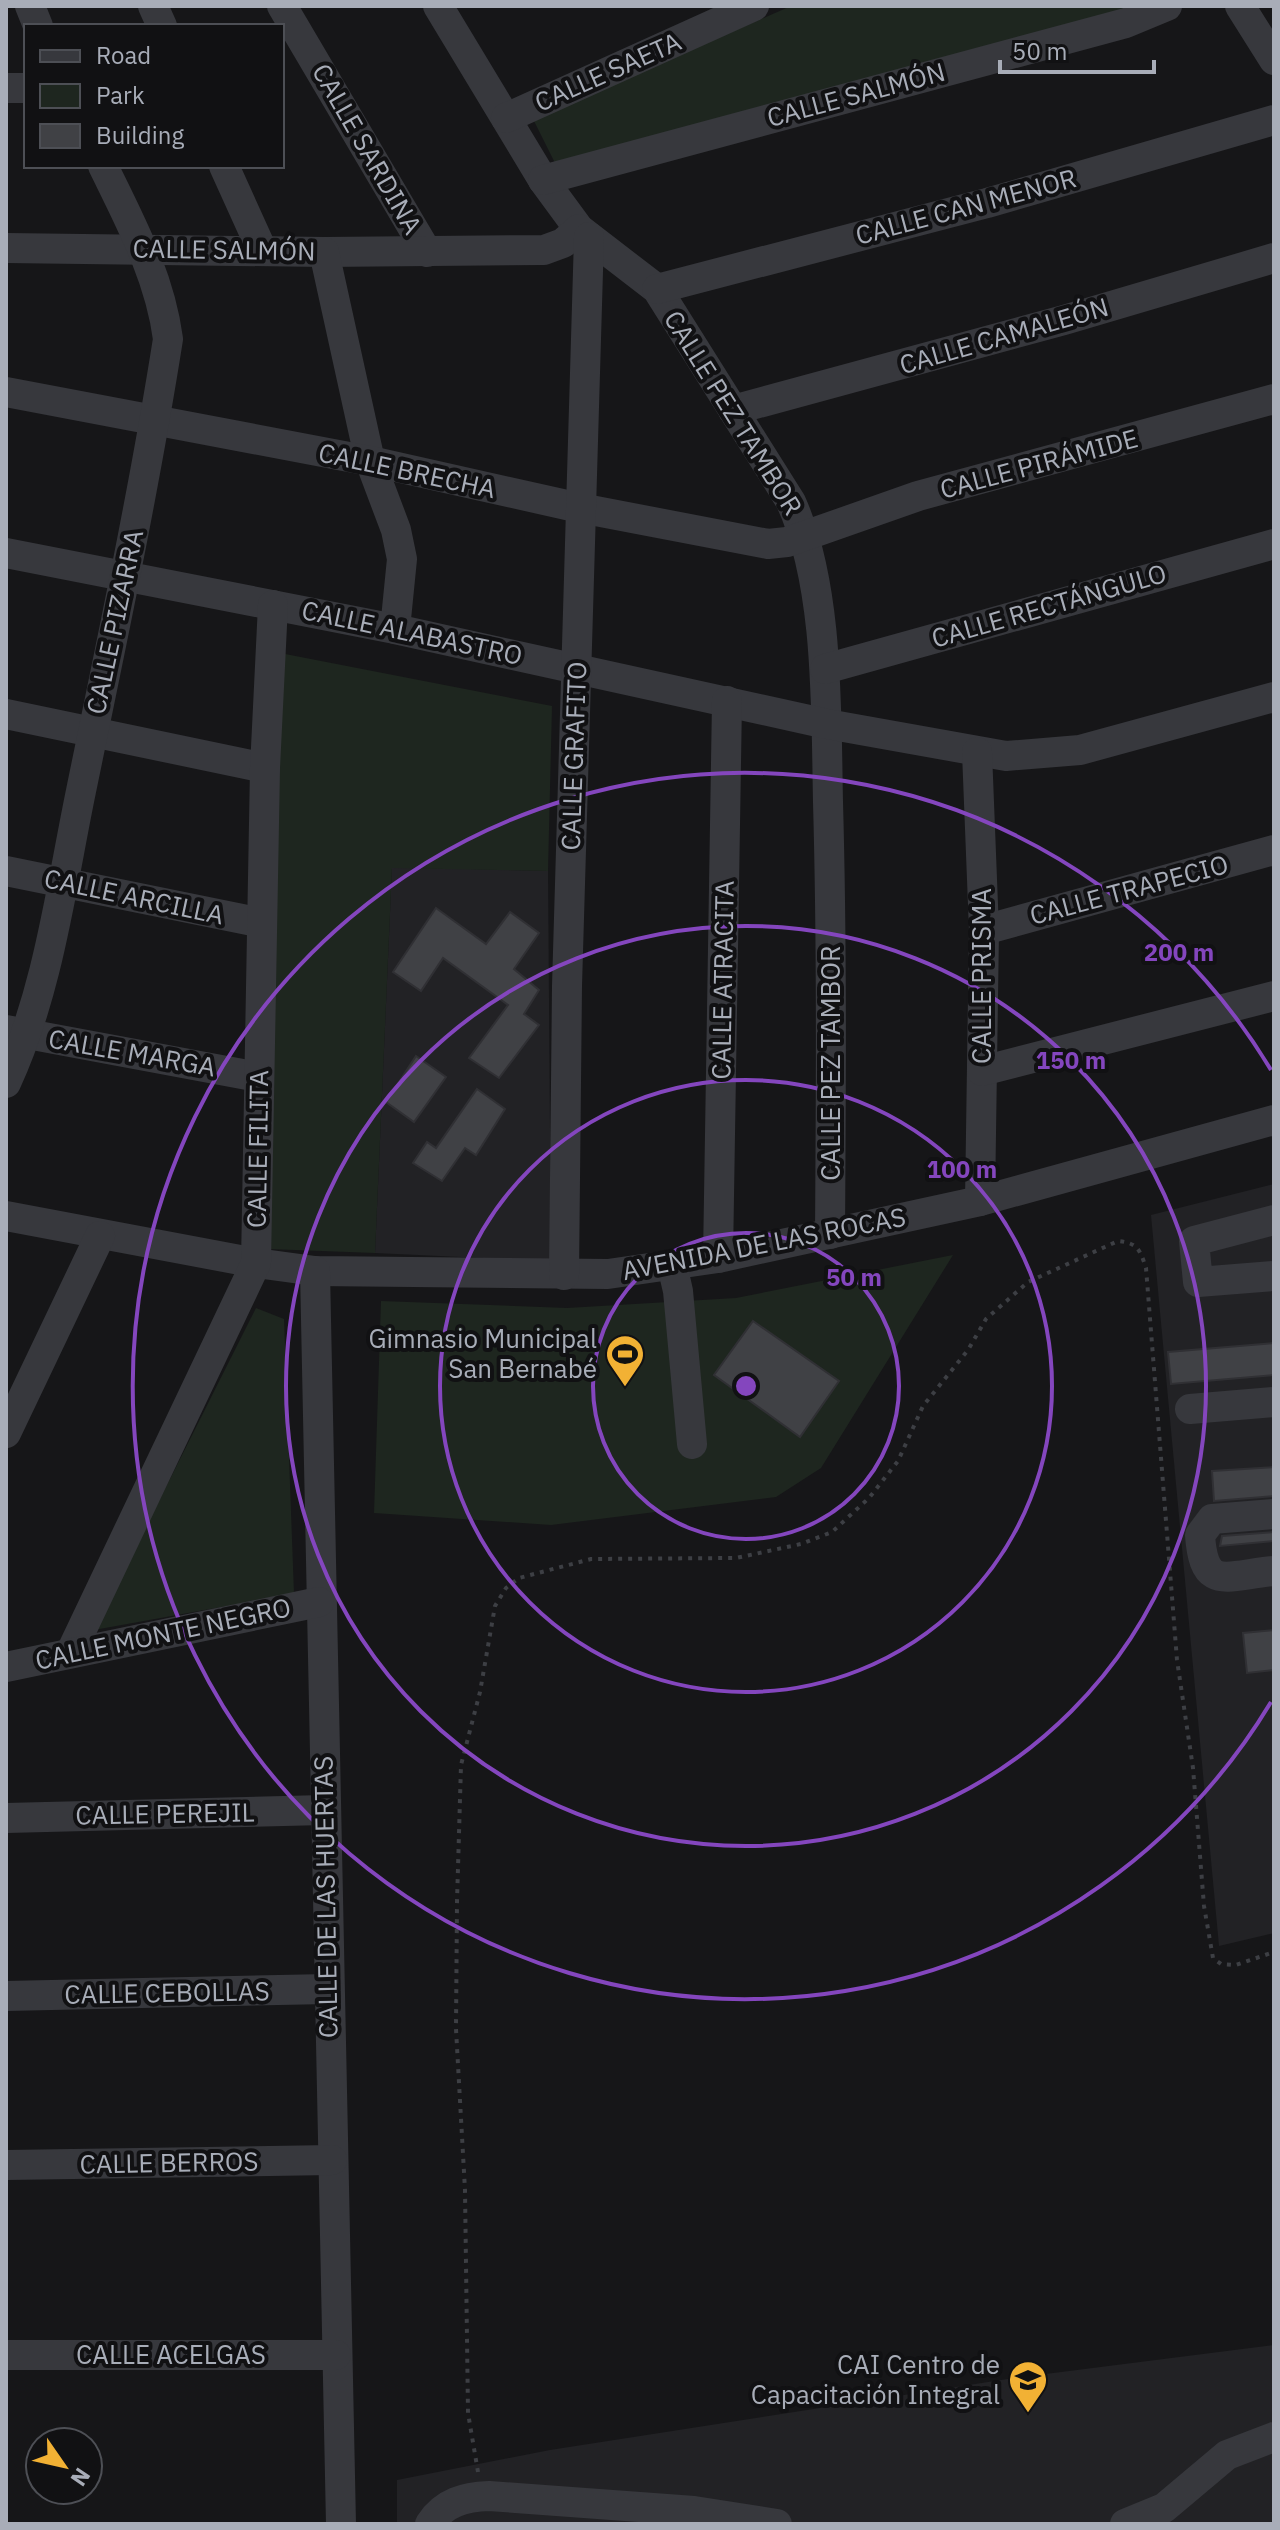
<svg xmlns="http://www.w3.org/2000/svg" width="1280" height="2530" viewBox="0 0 1280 2530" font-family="'IBM Plex Sans',sans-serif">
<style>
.built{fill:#222225}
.green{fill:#1e261f}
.building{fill:#404145;stroke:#303034;stroke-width:2}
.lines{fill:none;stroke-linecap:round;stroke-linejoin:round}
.path{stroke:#3d3f44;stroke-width:4;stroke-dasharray:4 6;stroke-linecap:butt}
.minor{stroke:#37383d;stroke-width:30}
.ring{fill:none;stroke:#8446be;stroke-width:4}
.labels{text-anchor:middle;stroke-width:8;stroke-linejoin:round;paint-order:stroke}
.street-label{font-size:26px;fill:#a8adb8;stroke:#111113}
.poi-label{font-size:26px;fill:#a8adb8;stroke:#111113;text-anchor:end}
.centre{fill:#8446be;stroke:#111113;stroke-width:4}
.ring-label{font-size:24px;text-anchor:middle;font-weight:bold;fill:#8446be;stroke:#111113;stroke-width:8;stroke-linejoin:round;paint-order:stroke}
</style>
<rect width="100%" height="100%" fill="#161618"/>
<!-- built -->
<g class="built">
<path d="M392,867L548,871L551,1261L375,1253Z"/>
<path d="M1274,1184V1933L1219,1946L1151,1215Z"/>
<path d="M1274,2345V2524H397V2480L550,2450L1014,2378Z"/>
</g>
<!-- green -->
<g class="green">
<path d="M791,6H1145L556,165L533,119Z"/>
<path d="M280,653L552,706L548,871L392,868L375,1253L268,1249Z"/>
<path d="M953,1255L821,1468L776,1497L551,1525L374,1513L381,1301L567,1308L736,1298Z"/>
<path d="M256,1308L284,1319L294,1594L94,1630Z"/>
</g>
<!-- building -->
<g class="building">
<path d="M436,908L486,944L510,912L539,933L514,969L539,990L524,1014L539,1025L499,1078L469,1058L508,1005L443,958L421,991L393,972Z"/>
<path d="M416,1056L446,1077L414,1122L386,1102Z"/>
<path d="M477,1089L505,1109L476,1155L465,1148L442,1181L413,1163L427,1142L436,1148Z"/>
<path d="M753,1321L839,1381L800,1437L714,1375Z"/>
<path d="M1274,1343V1375L1171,1384L1168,1352Z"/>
<path d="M1274,1467V1496L1214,1501L1212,1471Z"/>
<path d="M1274,1532V1541L1220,1546L1222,1536Z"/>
<path d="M1274,1630V1670L1247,1673L1243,1633Z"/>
</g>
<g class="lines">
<!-- path -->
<path class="path" d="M478,2472L468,2413L465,2190L456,2029L457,1902L461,1765L480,1692L495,1606L506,1588L519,1578L591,1559L736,1558L801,1544L832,1532L869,1498L898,1461L923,1406L968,1350L986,1319L1028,1282L1118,1241C1138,1243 1140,1250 1146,1268L1177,1660L1193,1768L1204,1906L1213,1958L1221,1964L1236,1965L1274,1952"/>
<!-- minor -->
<g class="minor">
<path d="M30,6L38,26"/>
<path d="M153,6L162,26"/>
<path d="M282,6L427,252"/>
<path d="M438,6L543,180L579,229L657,289L791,502C829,586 826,709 828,802C832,946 831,1090 830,1234"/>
<path d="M1240,6L1274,60"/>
<path d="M6,88H26"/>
<path d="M506,118L754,6"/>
<path d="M224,166L262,250"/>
<path d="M543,180L1126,23L1167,6"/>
<path d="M6,248L324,252L544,250L563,243L579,229"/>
<path d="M324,252L370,461L396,530L402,559L395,629"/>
<path d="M657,289L987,203L1274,120"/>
<path d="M6,392L370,461L580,508L768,544L787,542L918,496L1274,399"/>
<path d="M733,410L1064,320L1274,258"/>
<path d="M6,553L395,629L827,724L1006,756L1080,750L1274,697"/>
<path d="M825,669L1274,544"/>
<path d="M6,714L265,768"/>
<path d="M977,752L984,930L980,1201"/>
<path d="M6,871L262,923"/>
<path d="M984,930L1274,850"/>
<path d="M6,1030L258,1077"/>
<path d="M982,1071L1274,996"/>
<path d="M6,1083C48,992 61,888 81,791C112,640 144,491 168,339C160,277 130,221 103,166"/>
<path d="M6,1216L256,1263L315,1271L608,1274L718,1258L980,1201L1274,1120"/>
<path d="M1274,1220L1194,1241L1198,1282L1274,1276"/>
<path d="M718,1258L727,701"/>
<path d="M672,1265L678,1291L692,1444"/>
<path d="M315,1271L341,2524"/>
<path d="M564,1275L567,986L589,237"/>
<path d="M1190,1409L1274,1402"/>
<path d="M6,1433L100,1236"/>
<path d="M1274,1514L1212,1519L1200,1535C1204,1593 1226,1575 1274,1571"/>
<path d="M71,1652L256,1263L265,768L273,605"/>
<path d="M6,1667L319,1602"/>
<path d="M6,1818L324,1810"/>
<path d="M6,1996L328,1989"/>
<path d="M6,2165L332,2160"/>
<path d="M6,2355H336"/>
<path d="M430,2524C444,2502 465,2497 489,2496L694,2511L777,2524"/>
<path d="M1125,2524L1164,2508L1227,2455L1274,2437"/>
</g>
</g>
<!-- distance rings -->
<g class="ring">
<circle cx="746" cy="1386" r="153"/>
<circle cx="746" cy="1386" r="306"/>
<circle cx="746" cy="1386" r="460"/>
<path d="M1271 1702A613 613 0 1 1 1271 1070"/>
</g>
<!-- icons -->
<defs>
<symbol id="stadium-pin" viewBox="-11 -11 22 30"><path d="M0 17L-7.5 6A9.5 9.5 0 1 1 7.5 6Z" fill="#f2b134" stroke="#111113"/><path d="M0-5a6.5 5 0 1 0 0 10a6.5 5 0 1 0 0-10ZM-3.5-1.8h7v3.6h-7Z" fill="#111"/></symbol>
<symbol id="school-pin" viewBox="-11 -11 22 30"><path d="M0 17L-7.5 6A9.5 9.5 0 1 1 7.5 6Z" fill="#f2b134" stroke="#111113"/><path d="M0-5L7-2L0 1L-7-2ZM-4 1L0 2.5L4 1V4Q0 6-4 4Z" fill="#111"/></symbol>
</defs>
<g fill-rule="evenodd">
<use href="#stadium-pin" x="603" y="1332" width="44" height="60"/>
<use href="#school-pin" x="1006" y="2358" width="44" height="60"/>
</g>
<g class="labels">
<!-- street labels -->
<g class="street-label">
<text transform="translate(608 72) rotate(-24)" y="9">CALLE SAETA</text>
<text transform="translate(856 95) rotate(-15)" y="9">CALLE SALMÓN</text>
<text transform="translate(367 149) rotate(60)" y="9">CALLE SARDINA</text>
<text transform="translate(966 207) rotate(-15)" y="9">CALLE CAN MENOR</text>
<text transform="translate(224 250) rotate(1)" y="9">CALLE SALMÓN</text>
<text transform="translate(1004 336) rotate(-16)" y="9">CALLE CAMALEÓN</text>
<text transform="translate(733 413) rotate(58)" y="9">CALLE PEZ TAMBOR</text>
<text transform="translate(1039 464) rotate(-15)" y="9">CALLE PIRÁMIDE</text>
<text transform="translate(407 471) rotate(12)" y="9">CALLE BRECHA</text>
<text transform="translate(1049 606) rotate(-16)" y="9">CALLE RECTÁNGULO</text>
<text transform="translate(115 622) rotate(-78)" y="9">CALLE PIZARRA</text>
<text transform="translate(412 633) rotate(12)" y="9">CALLE ALABASTRO</text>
<text transform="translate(574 756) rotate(-88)" y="9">CALLE GRAFITO</text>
<text transform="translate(1129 890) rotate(-15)" y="9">CALLE TRAPECIO</text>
<text transform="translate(134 897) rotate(12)" y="9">CALLE ARCILLA</text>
<text transform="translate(982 976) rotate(-90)" y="9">CALLE PRISMA</text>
<text transform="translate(723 980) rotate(-89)" y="9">CALLE ATRACITA</text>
<text transform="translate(132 1053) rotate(10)" y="9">CALLE MARGA</text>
<text transform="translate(831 1063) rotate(-90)" y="9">CALLE PEZ TAMBOR</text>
<text transform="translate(258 1149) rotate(-89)" y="9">CALLE FILITA</text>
<text transform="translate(764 1244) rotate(-11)" y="9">AVENIDA DE LAS ROCAS</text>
<text transform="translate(163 1634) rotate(-12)" y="9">CALLE MONTE NEGRO</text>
<text transform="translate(165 1814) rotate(-1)" y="9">CALLE PEREJIL</text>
<text transform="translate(326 1897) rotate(-91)" y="9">CALLE DE LAS HUERTAS</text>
<text transform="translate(167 1993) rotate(-1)" y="9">CALLE CEBOLLAS</text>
<text transform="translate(169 2163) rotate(-1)" y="9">CALLE BERROS</text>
<text x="171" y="2364">CALLE ACELGAS</text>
</g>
<!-- poi labels -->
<g class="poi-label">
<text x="597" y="1348">Gimnasio Municipal<tspan x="597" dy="30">San Bernabé</tspan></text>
<text x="1000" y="2374">CAI Centro de<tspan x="1000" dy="30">Capacitación Integral</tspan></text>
</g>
</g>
<circle cx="746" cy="1386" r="12" class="centre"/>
<g class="ring-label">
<text x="1179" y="961">200 m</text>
<text x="1071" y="1069">150 m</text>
<text x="962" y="1178">100 m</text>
<text x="854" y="1286">50 m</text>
</g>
<!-- border -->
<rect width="1280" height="2530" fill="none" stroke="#a8adb8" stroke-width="16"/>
<!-- legend -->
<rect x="24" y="24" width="260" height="144" fill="#111113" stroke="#4d4f55" stroke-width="2"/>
<rect x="40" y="50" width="40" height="12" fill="#37383d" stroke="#4d4f55" stroke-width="2"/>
<text x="96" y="64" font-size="24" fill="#a8adb8">Road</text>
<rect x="40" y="84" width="40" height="24" fill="#1e261f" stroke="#4d4f55" stroke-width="2"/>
<text x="96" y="104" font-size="24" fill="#a8adb8">Park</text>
<rect x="40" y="124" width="40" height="24" fill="#404145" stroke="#4d4f55" stroke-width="2"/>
<text x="96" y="144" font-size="24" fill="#a8adb8">Building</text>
<!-- north arrow -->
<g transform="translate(64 2466) rotate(124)"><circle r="38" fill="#111113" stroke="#4d4f55" stroke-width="2"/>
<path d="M0-6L14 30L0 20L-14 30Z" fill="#f2b134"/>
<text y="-12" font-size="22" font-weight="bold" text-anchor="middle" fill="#a8adb8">N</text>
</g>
<!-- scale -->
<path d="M1000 60v12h154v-12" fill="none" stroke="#a8adb8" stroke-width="4"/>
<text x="1012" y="60" font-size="24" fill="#a8adb8" stroke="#111113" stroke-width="6" paint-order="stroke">50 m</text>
</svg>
